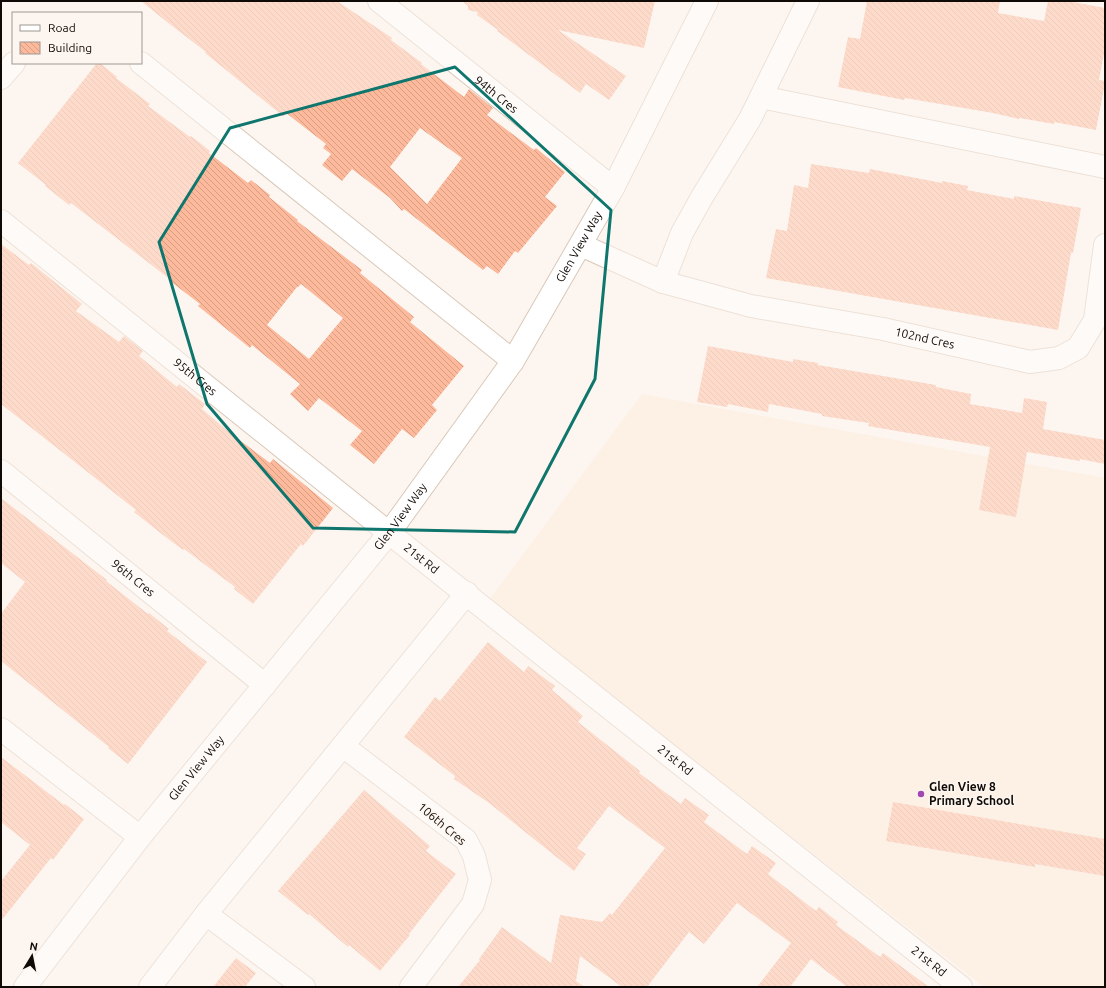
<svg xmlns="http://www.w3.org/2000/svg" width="1106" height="988" viewBox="0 0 1106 988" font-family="Ubuntu,sans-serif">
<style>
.built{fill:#fdead9}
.building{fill:url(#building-back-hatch);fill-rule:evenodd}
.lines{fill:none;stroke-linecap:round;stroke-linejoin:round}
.minor-casing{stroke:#d9c8b9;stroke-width:24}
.minor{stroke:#fff;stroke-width:22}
.marked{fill:none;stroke:#0f766e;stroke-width:3;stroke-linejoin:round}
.poi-dot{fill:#a047b2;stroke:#fdf6f0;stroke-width:1.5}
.labels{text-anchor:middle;stroke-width:3;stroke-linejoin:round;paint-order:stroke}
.street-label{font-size:12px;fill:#0f0a06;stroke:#fdf6f0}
.poi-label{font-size:12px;font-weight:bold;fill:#0f0a06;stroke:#fdf6f0;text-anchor:start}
</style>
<defs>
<pattern id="building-back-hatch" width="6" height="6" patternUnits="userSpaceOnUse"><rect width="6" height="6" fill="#fdb99b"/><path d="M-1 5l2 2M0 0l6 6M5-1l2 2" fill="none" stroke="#d89e84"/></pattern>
</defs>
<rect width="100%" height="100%" fill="#fdf6f0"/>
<!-- built -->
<path class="built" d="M642,394L1105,478V987H984L489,600Z"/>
<!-- building -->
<g class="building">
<path d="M141,1H337L392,38L391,40L422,63L421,64L464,97L469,89L493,108L487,115L534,150L536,148L565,172L545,197L557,206L518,253L515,251L498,274L487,266L483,270L404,209L402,211L390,198L352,169L342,181L322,165L331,154L323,148L326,144L286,113L283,116L205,53L206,52L167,22ZM420,128L462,158L427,204L390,167Z"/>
<path d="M462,1H655L644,48L558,30L626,76L609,100L586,84L580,93L497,31L498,30L477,15L478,13L477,12L468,10V6Z"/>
<path d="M867,1H1000L998,13L1044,21L1048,1H1068L1105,8V48L1099,80L1105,81V83L1096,130L1054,122V124L1020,118L1019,119L993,113L905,98L904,100L838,87L848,37L860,39Z"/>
<path d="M97,63H100L117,77L116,78L150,104L148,106L190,137L191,136L210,151L209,153L248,183L251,180L270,195L269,197L298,220L297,221L362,270L360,273L414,317L410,322L464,366L432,405L437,410L414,438L402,429L374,464L350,445L362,431L319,398L308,411L290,394L300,384L252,345L250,348L198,306L200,304L170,281L171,280L71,203L69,205L45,186L46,185L18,163ZM301,284L343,318L309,359L267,325L297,287H298Z"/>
<path d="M811,164L869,173L870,169L942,183V181L968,186L967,190L1014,199V196L1081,208L1073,253H1071L1058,330L766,278L776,229L787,231L794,185L808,188Z"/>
<path d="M1,244L29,265L31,263L82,304L76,311L119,342L124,336L143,351L139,356L177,387L179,384L205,404L202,409L229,432L270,463L273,459L333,508L303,546L301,544L253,604L234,589L235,587L184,549L183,550L163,535L134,512L136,510L1,404Z"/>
<path d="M708,346L793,362V359L818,363V365L936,385V387L971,394L970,404L1022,413L1024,398L1047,402L1043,429L1105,440V464L1080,459V461L1027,452L1016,517L979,510L990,447L868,426L869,423L822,416V414L769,404L768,412L728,404L727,407L697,402Z"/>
<path d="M1,498L107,580L106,581L148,614L149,613L169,629L167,631L207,662L128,764L108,748L109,747L1,661V614L25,582L1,563Z"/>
<path d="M488,642L524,672L528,666L555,686L552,690L583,716L578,722L640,771L639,773L681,804L685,798L709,815L704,822L747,854L752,846L776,863L768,874L816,911L819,907L838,922L836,925L880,957L883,953L929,987H847L811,959L790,987H757L791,943L737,903L704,944L689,932L647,987H622L580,956L576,981L585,987H458L480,960L479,959L502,927L551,963L560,915L602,922L610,913L612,915L665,848L609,806L577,848L586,854L574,871L489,803L454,779L455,776L404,737L435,697L440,701Z"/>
<path d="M1,757L64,805L65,804L84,819L53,860L51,858L1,921V881L30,845L1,822Z"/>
<path d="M364,790L430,846L426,851L456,874L409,934L410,935L380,971L349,945L348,947L309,914L308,915L278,891Z"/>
<path d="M893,802L1105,839V876L1035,864V867L886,841Z"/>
<path d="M236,958L256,973L245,987H213Z"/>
</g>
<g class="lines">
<defs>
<g id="minor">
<path id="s1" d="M379,1L613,188"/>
<path d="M141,63L513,361"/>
<path d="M1,78L14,63"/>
<path d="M761,97L1105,167"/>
<path id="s2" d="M1,221L389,533L961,987"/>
<path d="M581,245L663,282L682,233L702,197L750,119L808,1"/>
<path id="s3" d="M663,282L751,306L883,329L1030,362L1059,358L1078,348L1095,320L1105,245"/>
<path id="s4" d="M1,471L265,685"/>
<path d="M1,729L140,837"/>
<path d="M343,746L466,840L474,856L480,880L473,904L411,987"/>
<path d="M206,914L304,987"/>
<path id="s5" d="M25,987L140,837L389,533L513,361L613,188L707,1"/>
<path d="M150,987L206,914L467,593"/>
</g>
</defs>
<!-- minor casing -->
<use href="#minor" class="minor-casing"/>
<!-- minor -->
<use href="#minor" class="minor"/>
</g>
<!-- marked area -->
<path d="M0 0H1106V988H0ZM455,67L611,210L595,379L515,532L313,528L207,404L159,242L230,128Z" fill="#fdf6f0" fill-opacity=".55" fill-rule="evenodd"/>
<path class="marked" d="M455,67L611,210L595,379L515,532L313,528L207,404L159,242L230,128Z"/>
<!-- markers -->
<circle class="poi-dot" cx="921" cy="794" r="4"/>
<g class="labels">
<!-- street labels -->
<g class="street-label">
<text dy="4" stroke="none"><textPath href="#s1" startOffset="150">94th Cres</textPath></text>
<text dy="4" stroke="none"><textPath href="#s5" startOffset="926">Glen View Way</textPath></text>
<text dy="4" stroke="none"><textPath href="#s3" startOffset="268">102nd Cres</textPath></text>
<text dy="4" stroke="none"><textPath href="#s2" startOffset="249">95th Cres</textPath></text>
<text dy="4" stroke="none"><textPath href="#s5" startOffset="602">Glen View Way</textPath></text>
<text dy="4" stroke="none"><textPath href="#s2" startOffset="539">21st Rd</textPath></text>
<text dy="4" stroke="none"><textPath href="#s4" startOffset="170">96th Cres</textPath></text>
<text dy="4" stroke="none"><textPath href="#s2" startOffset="863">21st Rd</textPath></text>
<text dy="4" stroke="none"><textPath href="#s5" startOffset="278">Glen View Way</textPath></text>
<text transform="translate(442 824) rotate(40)" y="4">106th Cres</text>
<text dy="4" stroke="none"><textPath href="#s2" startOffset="1187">21st Rd</textPath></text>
</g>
<!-- poi labels -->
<g class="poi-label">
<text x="929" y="791">Glen View 8<tspan x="929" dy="14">Primary School</tspan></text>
</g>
</g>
<!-- border -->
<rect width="1106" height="988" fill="none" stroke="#0f0a06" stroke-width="4"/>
<!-- legend -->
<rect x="12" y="12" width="130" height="52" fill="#fdf6f0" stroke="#9e9892"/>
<rect x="20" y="25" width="20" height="6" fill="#ffffff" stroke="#9e9892"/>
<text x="48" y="32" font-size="12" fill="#0f0a06">Road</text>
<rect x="20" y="42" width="20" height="12" fill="url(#building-back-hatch)" stroke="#9e9892"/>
<text x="48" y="52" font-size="12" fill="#0f0a06">Building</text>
<!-- north arrow -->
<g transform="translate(32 956) rotate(10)" stroke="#fdf6f0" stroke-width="3" paint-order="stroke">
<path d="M0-3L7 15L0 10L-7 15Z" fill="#0f0a06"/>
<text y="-6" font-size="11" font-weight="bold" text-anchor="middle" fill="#0f0a06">N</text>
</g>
</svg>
